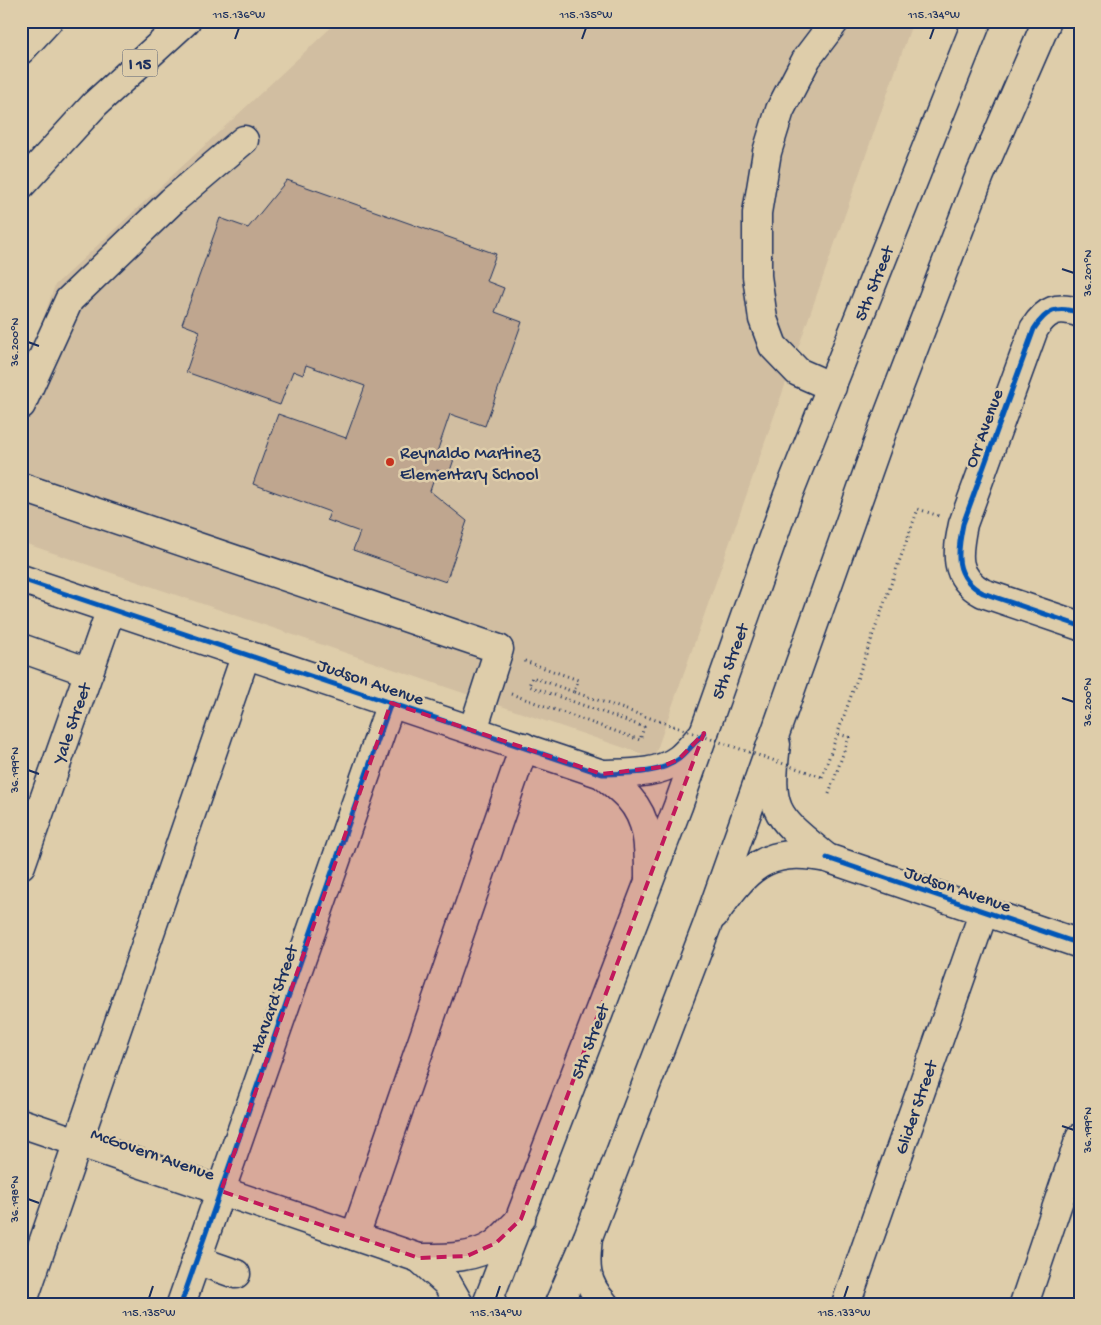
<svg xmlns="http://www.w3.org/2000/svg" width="1101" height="1325" viewBox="0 0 1101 1325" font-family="'Gochi Hand',sans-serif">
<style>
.built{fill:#d1bea1}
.building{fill:#bfa68f;stroke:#1b2f5e}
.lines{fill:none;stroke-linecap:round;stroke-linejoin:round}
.minor-casing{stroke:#1b2f5e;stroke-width:31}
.major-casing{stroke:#1b2f5e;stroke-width:31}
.highway-casing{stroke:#1b2f5e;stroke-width:31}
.path{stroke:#1b2f5e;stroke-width:3;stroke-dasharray:1 4;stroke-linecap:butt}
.minor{stroke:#decdaa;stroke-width:28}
.major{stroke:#decdaa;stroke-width:28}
.highway{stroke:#decdaa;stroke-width:28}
.path-bridge{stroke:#1b2f5e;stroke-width:3;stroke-dasharray:1 4;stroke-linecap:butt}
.cycleway-casing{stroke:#decdaa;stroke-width:8}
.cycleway{stroke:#0057b8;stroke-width:5}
.marked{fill:#c2185b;fill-opacity:0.2;stroke:#c2185b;stroke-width:4;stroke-dasharray:10 6;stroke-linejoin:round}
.ticks{fill:none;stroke:#1b2f5e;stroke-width:2}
.poi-dot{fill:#c8321e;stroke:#decdaa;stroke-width:2}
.labels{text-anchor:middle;stroke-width:5;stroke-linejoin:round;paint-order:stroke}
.shield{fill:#decdaa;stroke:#565e75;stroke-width:1}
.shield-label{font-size:16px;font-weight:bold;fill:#1b2f5e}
.street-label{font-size:18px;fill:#1b2f5e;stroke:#decdaa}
.poi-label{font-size:18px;fill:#1b2f5e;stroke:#decdaa;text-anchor:start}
.neatline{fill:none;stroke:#1b2f5e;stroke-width:2}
.ticks-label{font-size:12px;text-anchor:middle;fill:#1b2f5e}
</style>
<rect width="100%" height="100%" fill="#decdaa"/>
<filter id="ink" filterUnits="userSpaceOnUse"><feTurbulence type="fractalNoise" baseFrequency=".02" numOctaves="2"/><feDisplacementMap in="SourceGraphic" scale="10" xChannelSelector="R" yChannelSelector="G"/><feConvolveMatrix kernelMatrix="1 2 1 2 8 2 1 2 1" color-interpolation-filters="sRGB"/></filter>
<g filter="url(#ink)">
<!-- built -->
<path class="built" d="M338,21H913L654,758L21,542V382L55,285Z"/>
<!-- building -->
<path class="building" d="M287,180L496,254L486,281L504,288L495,312L522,322L485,426L450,414L437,452L454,459L449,474L437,470L430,491L467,521L446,582L353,550L360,532L327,520L330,512L253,484L278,414L346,438L365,386L306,365L303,375L293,371L280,405L186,372L200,331L182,324L220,218L248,228Z"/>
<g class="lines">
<defs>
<g id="minor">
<path d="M1080,313C1057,305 1046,310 1034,329L963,524C957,553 953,577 983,593L1080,626"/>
<path d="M832,387L798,372L773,346L763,319L757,276V213L767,152L780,110L807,58L835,21"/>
<path d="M21,405L69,300L172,201L244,140"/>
<path d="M21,487L499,649L473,730"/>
<path d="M21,579L602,774C627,773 658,775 679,759C688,752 696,741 704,733"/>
<path d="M21,648L89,672"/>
<path d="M776,744C768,813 775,815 827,858"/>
<path d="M602,774C611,782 621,789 629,798C650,821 649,850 649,880"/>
<path d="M21,865L111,609"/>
<path d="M714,915C747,868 765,846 827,858L1080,944"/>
<path d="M21,1123L419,1258C444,1258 474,1259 495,1244C504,1237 512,1227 521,1219"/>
<path d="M355,1236L524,747"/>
<path d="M588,1238C585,1265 584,1282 604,1304"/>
<path d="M419,1258L447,1283L459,1304"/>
<path d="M196,1260L236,1274"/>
<path d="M22,1304L246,654"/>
<path d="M181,1304L391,703"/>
<path d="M846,1304L984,911"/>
<path d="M1024,1304L1080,1138"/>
</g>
<g id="major">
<path d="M487,1304L678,806L788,495L977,21"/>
<path d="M559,1304L588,1237L708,923L884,426L980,175L1047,21"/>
</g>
<g id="highway">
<path d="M21,50L48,21"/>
<path d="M21,185L95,104L186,21"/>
</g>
</defs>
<!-- minor casing -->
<use href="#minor" class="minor-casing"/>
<!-- major casing -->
<use href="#major" class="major-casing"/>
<!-- highway casing -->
<use href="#highway" class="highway-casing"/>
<!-- path -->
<g class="path">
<path d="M511,694L640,740L644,727L529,686L532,677L574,692L578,680L522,660"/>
<path d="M822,777L918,509L939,516"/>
<path d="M829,794L849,737L838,734"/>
</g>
<!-- minor -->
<use href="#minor" class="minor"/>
<!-- major -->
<use href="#major" class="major"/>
<!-- highway -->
<use href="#highway" class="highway"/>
<!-- path-bridge -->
<path class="path-bridge" d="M574,692L822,777"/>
<defs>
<g id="cycleway">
<path d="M1080,313C1057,305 1046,310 1034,329L963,524C957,553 953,577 983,593L1080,626"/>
<path d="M21,579L602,774C627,773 658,775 679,759C688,752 696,741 704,733"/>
<path d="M827,858L1080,944"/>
<path d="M181,1304L391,703"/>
</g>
</defs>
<!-- cycleway casing -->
<use href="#cycleway" class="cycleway-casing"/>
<!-- cycleway -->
<use href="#cycleway" class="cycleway"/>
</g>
</g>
<!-- marked area -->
<path class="marked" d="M391,703L602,774L661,767L679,759L704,733L521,1219L496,1243L467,1256L419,1258L221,1191Z"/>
<!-- ticks -->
<path class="ticks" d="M235,39L239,28M582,39L586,28M930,39L934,28M1062,269L1074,273M28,342L39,346M1062,698L1074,702M28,770L39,774M1062,1126L1074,1130M28,1199L39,1203M149,1298L153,1286M496,1298L500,1286M844,1298L848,1286"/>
<!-- markers -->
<circle class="poi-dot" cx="390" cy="462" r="5"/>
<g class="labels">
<!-- shield labels -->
<rect class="shield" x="122.5" y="49.5" width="35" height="27" rx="4"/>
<g class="shield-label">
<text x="140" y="69">I 15</text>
</g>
<!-- street labels -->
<g class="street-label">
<text transform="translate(873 283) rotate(-68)" y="6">5th Street</text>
<text transform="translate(983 428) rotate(-70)" y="6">Orr Avenue</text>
<text transform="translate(729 661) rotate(-70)" y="6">5th Street</text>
<text transform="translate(371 681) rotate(19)" y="6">Judson Avenue</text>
<text transform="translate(71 723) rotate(-71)" y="6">Yale Street</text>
<text transform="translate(958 888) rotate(19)" y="6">Judson Avenue</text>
<text transform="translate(273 999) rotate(-71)" y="6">Harvard Street</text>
<text transform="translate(589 1041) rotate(-69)" y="6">5th Street</text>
<text transform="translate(915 1107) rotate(-71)" y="6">Glider Street</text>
<text transform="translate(153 1153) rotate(19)" y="6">McGovern Avenue</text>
</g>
<!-- poi labels -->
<g class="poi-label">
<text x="400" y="458">Reynaldo Martinez<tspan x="400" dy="21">Elementary School</tspan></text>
</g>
</g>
<!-- margin -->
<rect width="1101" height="1325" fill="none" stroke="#decdaa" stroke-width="55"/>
<rect x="28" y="28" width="1046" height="1270" class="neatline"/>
<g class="ticks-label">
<text x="239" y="18">115.136°W</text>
<text x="586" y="18">115.135°W</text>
<text x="934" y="18">115.134°W</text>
<text transform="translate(1087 273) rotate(-90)" y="4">36.201°N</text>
<text transform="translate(14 342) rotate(-90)" y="4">36.200°N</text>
<text transform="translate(1087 702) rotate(-90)" y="4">36.200°N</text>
<text transform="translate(14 770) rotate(-90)" y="4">36.199°N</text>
<text transform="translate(1087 1130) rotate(-90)" y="4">36.199°N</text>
<text transform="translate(14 1199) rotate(-90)" y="4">36.198°N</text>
<text x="149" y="1316">115.135°W</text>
<text x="496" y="1316">115.134°W</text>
<text x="844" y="1316">115.133°W</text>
</g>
</svg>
